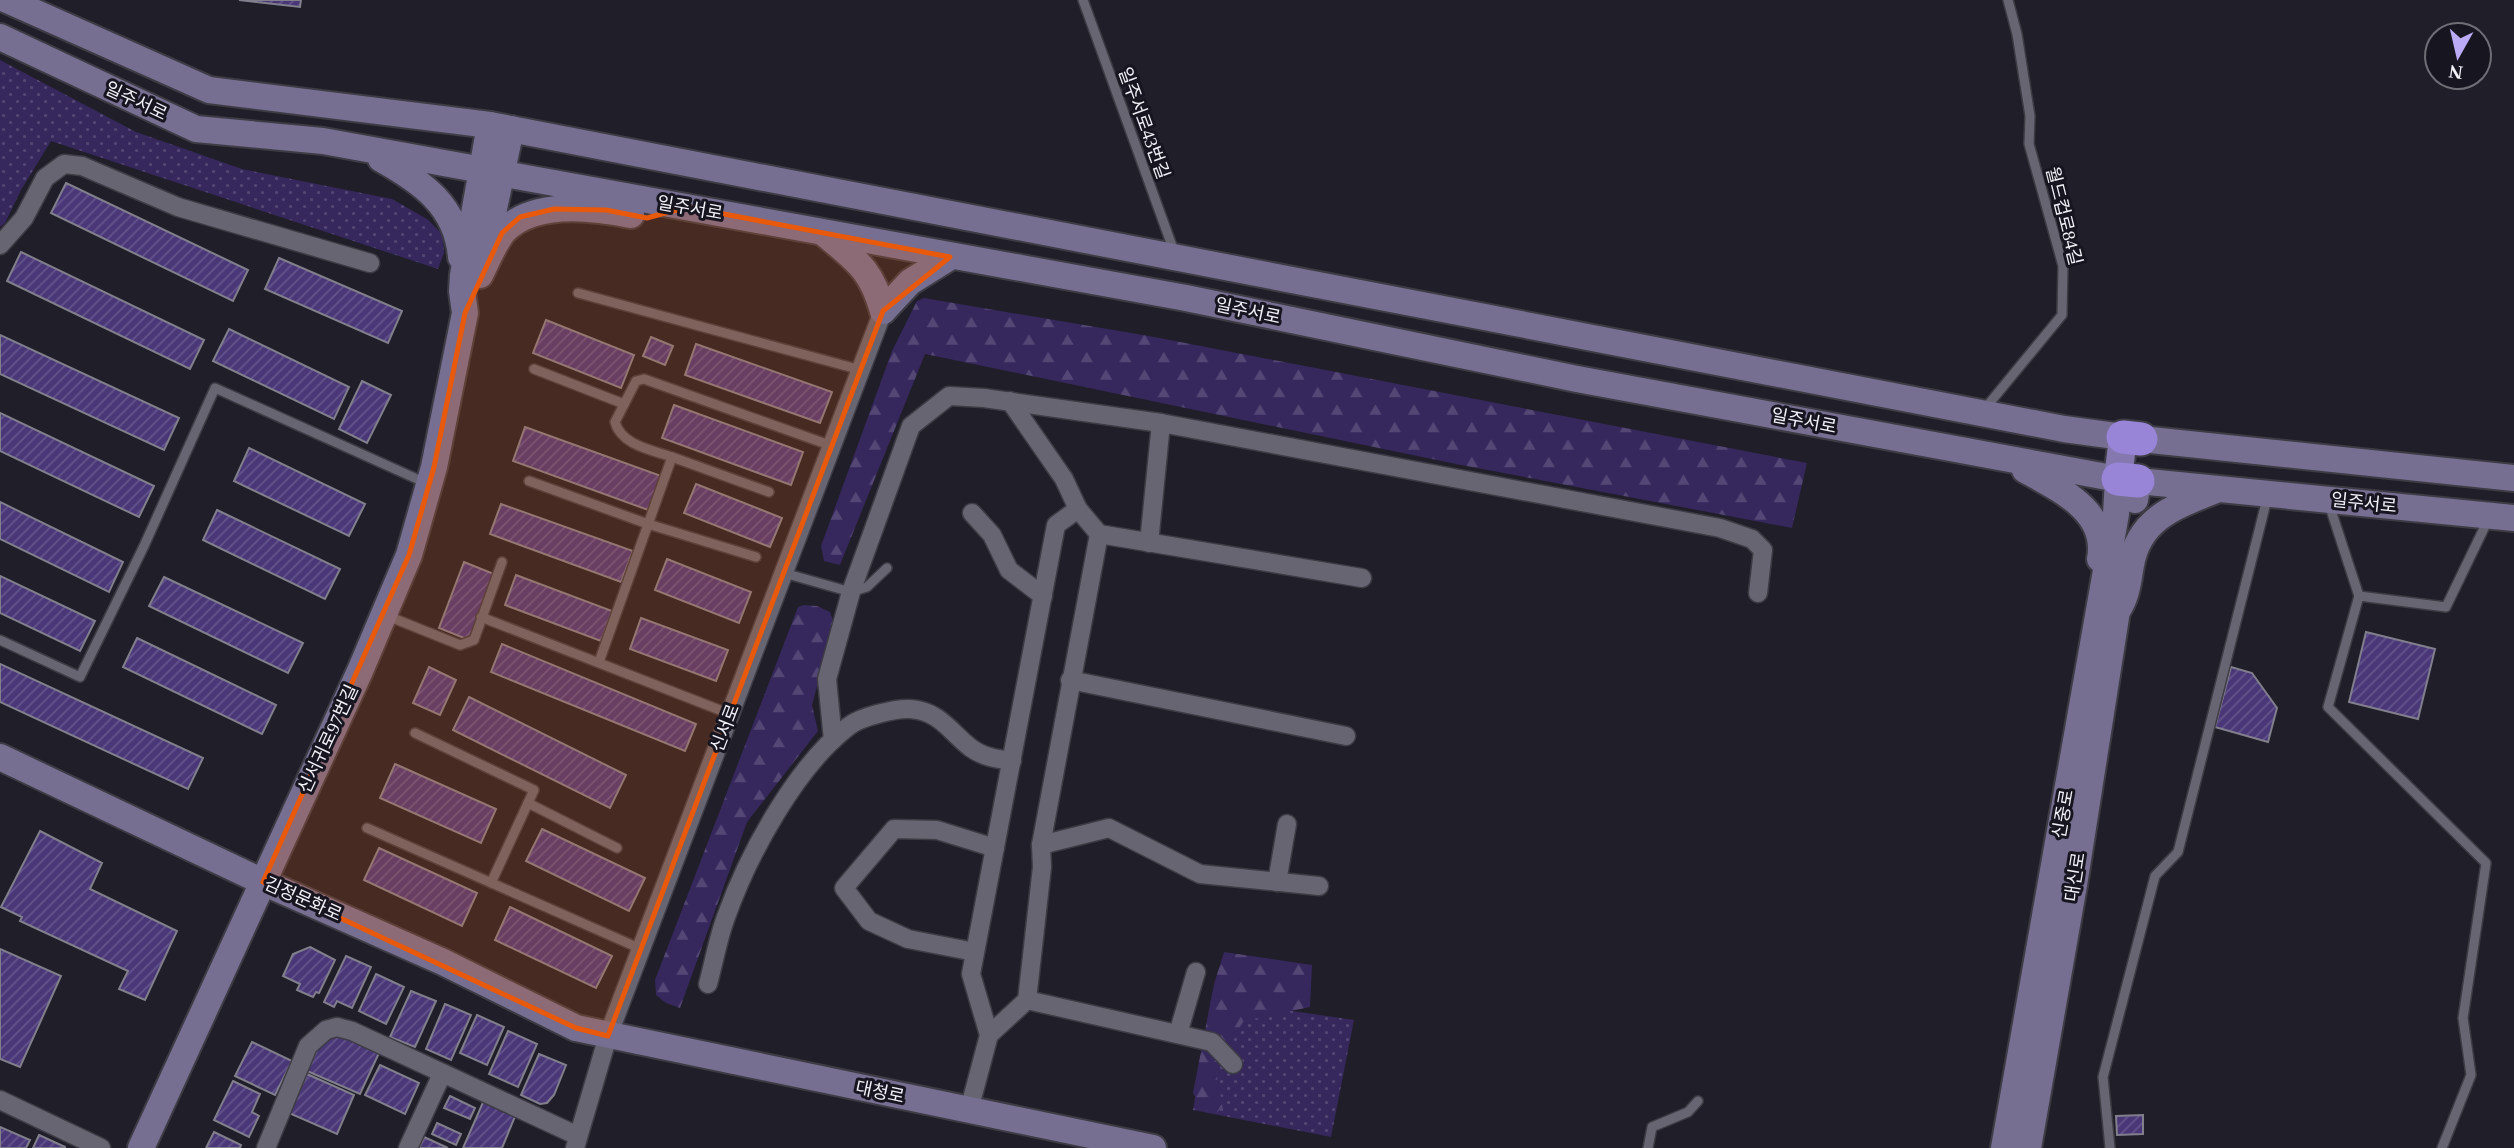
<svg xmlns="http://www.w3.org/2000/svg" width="2514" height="1148" viewBox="0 0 2514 1148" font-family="'Times New Roman','Noto Sans KR',serif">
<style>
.grass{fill:url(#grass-dots)}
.forest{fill:url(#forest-firs)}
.building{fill:url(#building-hatch);stroke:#817f8c;stroke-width:2}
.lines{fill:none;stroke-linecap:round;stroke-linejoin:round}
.lane-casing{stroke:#3d3b44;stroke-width:12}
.street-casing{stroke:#3d3b44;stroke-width:21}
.secondary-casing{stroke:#3d3b44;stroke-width:30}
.primary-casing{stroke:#3d3b44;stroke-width:32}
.highway-casing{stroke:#3d3b44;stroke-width:37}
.lane{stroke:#676572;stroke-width:9}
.street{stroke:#676572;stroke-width:18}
.secondary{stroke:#766f91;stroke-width:26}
.primary{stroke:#8578af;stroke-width:28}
.highway{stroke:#9985d8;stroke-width:33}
.marked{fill:#e8590c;fill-opacity:0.2;stroke:#e8590c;stroke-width:5;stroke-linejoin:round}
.labels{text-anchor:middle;stroke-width:6;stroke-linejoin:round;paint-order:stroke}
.street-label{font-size:18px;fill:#f2f1f8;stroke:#17151f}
</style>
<defs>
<pattern id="grass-dots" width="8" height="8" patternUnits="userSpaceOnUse" patternTransform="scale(1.75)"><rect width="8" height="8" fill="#36275d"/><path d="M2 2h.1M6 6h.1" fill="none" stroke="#544775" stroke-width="1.8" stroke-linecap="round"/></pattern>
<pattern id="forest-firs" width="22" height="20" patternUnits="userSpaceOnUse" patternTransform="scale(1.75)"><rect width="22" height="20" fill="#36275d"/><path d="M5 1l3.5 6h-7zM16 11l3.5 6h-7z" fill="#544775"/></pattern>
<pattern id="building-hatch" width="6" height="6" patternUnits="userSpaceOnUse" patternTransform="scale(1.75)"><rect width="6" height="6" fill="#493778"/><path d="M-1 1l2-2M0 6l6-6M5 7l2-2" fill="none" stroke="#64548c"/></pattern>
</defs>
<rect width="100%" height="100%" fill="#201e28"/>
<!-- grass -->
<g class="grass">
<path d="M0,60L136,132L242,169L392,199L427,219L443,235L444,253L438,269L51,141L21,190L5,223L0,227Z"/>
<path d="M1211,999L1354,1020L1331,1137L1193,1110Z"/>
</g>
<!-- forest -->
<g class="forest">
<path d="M924,298L1149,336L1807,463L1792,528L1456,464L925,354L840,565L824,561L821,546L892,351L917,301Z"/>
<path d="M804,605L817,606L830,612L834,624L812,705L818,731L747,822L680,1008L666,1003L656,995L655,980L798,607Z"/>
<path d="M1224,952L1312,965L1310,1007L1244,1021L1214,1062L1223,1107L1215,1114L1201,1108L1193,1093L1214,984Z"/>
</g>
<!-- building -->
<g class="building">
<path d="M239,0H301L300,7Z"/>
<path d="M66,183L248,270L233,301L51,213Z"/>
<path d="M21,252L204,340L190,369L7,281Z"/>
<path d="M279,258L402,311L388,343L265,289Z"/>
<path d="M546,320L634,355L621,388L533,353Z"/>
<path d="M229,329L349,387L334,419L213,361Z"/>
<path d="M0,335L179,418L164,450L0,374Z"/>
<path d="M651,337L673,346L665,365L643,356Z"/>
<path d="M696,344L832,392L820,423L685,375Z"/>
<path d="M362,381L391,395L367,443L339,429Z"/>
<path d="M674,405L803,452L791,485L662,438Z"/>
<path d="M0,413L154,486L139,517L0,451Z"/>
<path d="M525,427L664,477L651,511L513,461Z"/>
<path d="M249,448L365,504L349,536L234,481Z"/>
<path d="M696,484L782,518L770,547L684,513Z"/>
<path d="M0,502L123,562L109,592L0,539Z"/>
<path d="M501,504L633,551L621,582L490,534Z"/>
<path d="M217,510L340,569L325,599L203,540Z"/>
<path d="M667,559L751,592L739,623L655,590Z"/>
<path d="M464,562L494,574L469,640L439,628Z"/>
<path d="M516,575L612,611L601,641L505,605Z"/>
<path d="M0,576L95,621L80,651L0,613Z"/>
<path d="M164,577L303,643L288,673L149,606Z"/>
<path d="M641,618L728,650L716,681L630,649Z"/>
<path d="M2366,632L2435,649L2418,719L2349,702Z"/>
<path d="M137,638L276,705L262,734L123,667Z"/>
<path d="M502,644L696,724L685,751L491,672Z"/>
<path d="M0,664L203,758L188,789L0,702Z"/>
<path d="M429,667L456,680L440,715L413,703Z"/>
<path d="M2231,667L2252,673L2277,708L2268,742L2215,727Z"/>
<path d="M469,697L626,775L610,808L453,730Z"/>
<path d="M395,764L496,809L481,843L380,798Z"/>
<path d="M542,829L645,878L629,911L526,861Z"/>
<path d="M40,831L102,863L90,889L177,931L145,1000L119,989L128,971L20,921L22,917L1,907Z"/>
<path d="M379,848L477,893L462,926L364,880Z"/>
<path d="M510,907L612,956L596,988L495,940Z"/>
<path d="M310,947L335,960L319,993L316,992L313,997L297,990L300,984L283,976L293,954Z"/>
<path d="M0,949L61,976L20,1067L0,1059Z"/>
<path d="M346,956L371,967L352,1008L337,1001L334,1007L324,1002Z"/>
<path d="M376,974L404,987L386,1024L359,1011Z"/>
<path d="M411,991L436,1001L415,1047L390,1037Z"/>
<path d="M445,1004L471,1015L451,1060L426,1049Z"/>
<path d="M477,1015L504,1027L487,1065L460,1053Z"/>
<path d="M508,1031L537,1044L518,1087L489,1074Z"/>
<path d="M338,1034L379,1053L360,1094L307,1071L322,1040Z"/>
<path d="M252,1042L292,1061L275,1095L235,1076Z"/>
<path d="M539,1054L566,1065L554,1095L547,1103L540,1104L521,1095Z"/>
<path d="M380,1065L419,1083L405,1114L365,1095Z"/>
<path d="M307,1074L354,1095L337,1134L289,1113Z"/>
<path d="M233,1081L260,1094L252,1112L259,1116L249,1137L214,1120Z"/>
<path d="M450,1096L475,1108L470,1119L444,1108Z"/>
<path d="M484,1100L516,1114L502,1148H463Z"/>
<path d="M2143,1115V1134L2117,1135L2116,1116Z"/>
<path d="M437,1123L461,1134L456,1145L432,1134Z"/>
<path d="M0,1127L30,1140L26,1148H0Z"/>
<path d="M214,1132L241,1145L240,1148H206Z"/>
<path d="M39,1135L65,1147V1148H33Z"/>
<path d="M424,1137L448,1148H419Z"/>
</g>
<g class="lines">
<defs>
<g id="lane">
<path d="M1083,0L1175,254"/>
<path d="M578,293L861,370"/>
<path d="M534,369L624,404"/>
<path d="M1983,411L2062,315L2063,266L2029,144L2030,116L2017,34L2008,0"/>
<path d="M672,457L769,492"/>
<path d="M529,481L648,524L756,557"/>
<path d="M2329,504L2359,596L2328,707L2486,863L2463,1018L2471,1075L2442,1148"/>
<path d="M784,573L851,592L867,587L887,568"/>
<path d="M2359,596L2446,607L2488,520"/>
<path d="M385,615L460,645L474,640L502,562"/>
<path d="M481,617L730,714"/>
<path d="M0,640L80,677L144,546L215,388L426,483"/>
<path d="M599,662L672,457C652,450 621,445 615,422L636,381L644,379L832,446"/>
<path d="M415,733L534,790L491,883"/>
<path d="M528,803L617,848"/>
<path d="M367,828L641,949"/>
<path d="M1648,1148L1652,1127L1688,1112L1698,1101"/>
<path d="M2110,1148L2103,1077L2155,876L2178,852L2268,495"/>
</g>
<g id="street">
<path d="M0,245L24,218L45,178L64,164L82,166L178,207L370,263"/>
<path d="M1010,401L1064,479L1078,509"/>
<path d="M972,513L992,535L1009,570L1043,596"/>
<path d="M1099,534L1362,578"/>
<path d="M1149,543L1161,423"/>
<path d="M1070,680L1346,736"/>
<path d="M833,740L827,679L851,592L911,426L949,396L984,398L1161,423L1720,528L1752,539L1763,550L1758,593"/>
<path d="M1041,845L1109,828L1200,874L1319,886"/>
<path d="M1277,882L1287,824"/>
<path d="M975,952L908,939L869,921L844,888L894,829L937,830L995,848"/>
<path d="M708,984C714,962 718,938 726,917C748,855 796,766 849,726C860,717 896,708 910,709C940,711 950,732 971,748C983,757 997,759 1012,761"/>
<path d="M1027,1000L1212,1042L1233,1064"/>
<path d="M1178,1034L1196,972"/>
<path d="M0,1100L101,1148"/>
<path d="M969,1110L989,1035L1027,1000L1042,867L1041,845L1099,534L1078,509L1056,525L971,974L989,1035"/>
<path d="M266,1148L308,1046L326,1030L337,1027L352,1031L578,1136"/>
<path d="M408,1148L442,1074"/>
<path d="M575,1148L608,1036L883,311"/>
</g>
<g id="secondary">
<path d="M7,0L209,90L490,125L2064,429L2123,437"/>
<path d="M0,37L196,129L323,141L1186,298L1577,379L2118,479L2116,514L2004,1148"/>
<path d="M381,159C422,182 457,206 461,257"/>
<path d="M489,232L511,129"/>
<path d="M825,234C857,261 871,269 883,311"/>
<path d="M480,275C487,261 494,243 504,231C534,200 592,207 631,215"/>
<path d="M883,311L910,282L950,257"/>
<path d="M2141,439L2514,478"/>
<path d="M2025,470C2059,489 2109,511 2100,559"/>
<path d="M2135,500L2138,481L2514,518"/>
<path d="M2117,611C2127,597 2128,582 2131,565C2139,518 2176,506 2216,490"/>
<path d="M0,757L263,882L443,962L576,1028L1153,1148"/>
<path d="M141,1148L360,671L409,555L434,467L465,313L462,291L463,275L490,125"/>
<path d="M2028,1148L2074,885L2117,611"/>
</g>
<path id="primary" d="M2118,479L2123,437"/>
<g id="highway">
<path d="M2123,437L2141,439"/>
<path d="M2118,479L2138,481"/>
</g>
</defs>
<!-- lane casing -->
<use href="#lane" class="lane-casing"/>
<!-- street casing -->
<use href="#street" class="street-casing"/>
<!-- secondary casing -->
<use href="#secondary" class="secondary-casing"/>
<!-- primary casing -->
<use href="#primary" class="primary-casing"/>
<!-- highway casing -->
<use href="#highway" class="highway-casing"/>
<!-- lane -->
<use href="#lane" class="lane"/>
<!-- street -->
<use href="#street" class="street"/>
<!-- secondary -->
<use href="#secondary" class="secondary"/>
<!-- primary -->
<use href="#primary" class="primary"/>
<!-- highway -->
<use href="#highway" class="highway"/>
</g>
<!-- marked area -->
<path class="marked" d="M687,207L950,257L883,311L608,1036L576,1028L263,882L409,555L434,467L465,313L502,233L520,217L554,209L606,210L647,218Z"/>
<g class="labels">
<!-- street labels -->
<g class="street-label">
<text transform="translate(136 101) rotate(25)" y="6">일주서로</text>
<text transform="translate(1144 123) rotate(70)" y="6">일주서로43번길</text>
<text transform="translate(690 208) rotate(10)" y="6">일주서로</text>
<text transform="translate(2064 216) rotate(76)" y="6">월드컵로84길</text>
<text transform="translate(1248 311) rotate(12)" y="6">일주서로</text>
<text transform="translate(1804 421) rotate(11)" y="6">일주서로</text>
<text transform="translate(2364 503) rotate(6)" y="6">일주서로</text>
<text transform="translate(725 728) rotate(-69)" y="6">신서로</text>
<text transform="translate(328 739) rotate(-65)" y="6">신서귀로97번길</text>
<text transform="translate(2063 814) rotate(-80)" y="6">신중로</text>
<text transform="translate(2075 877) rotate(-81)" y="6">대신로</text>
<text transform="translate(303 899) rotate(24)" y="6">김정문화로</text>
<text transform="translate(880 1092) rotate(12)" y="6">대청로</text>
</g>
</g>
<!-- north arrow -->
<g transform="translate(2458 56) rotate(188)"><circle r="33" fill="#17151f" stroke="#6f6d76" stroke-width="2"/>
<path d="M0-5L12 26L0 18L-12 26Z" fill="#bbaaf6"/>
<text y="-10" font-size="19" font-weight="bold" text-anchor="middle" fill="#f2f1f8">N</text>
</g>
</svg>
